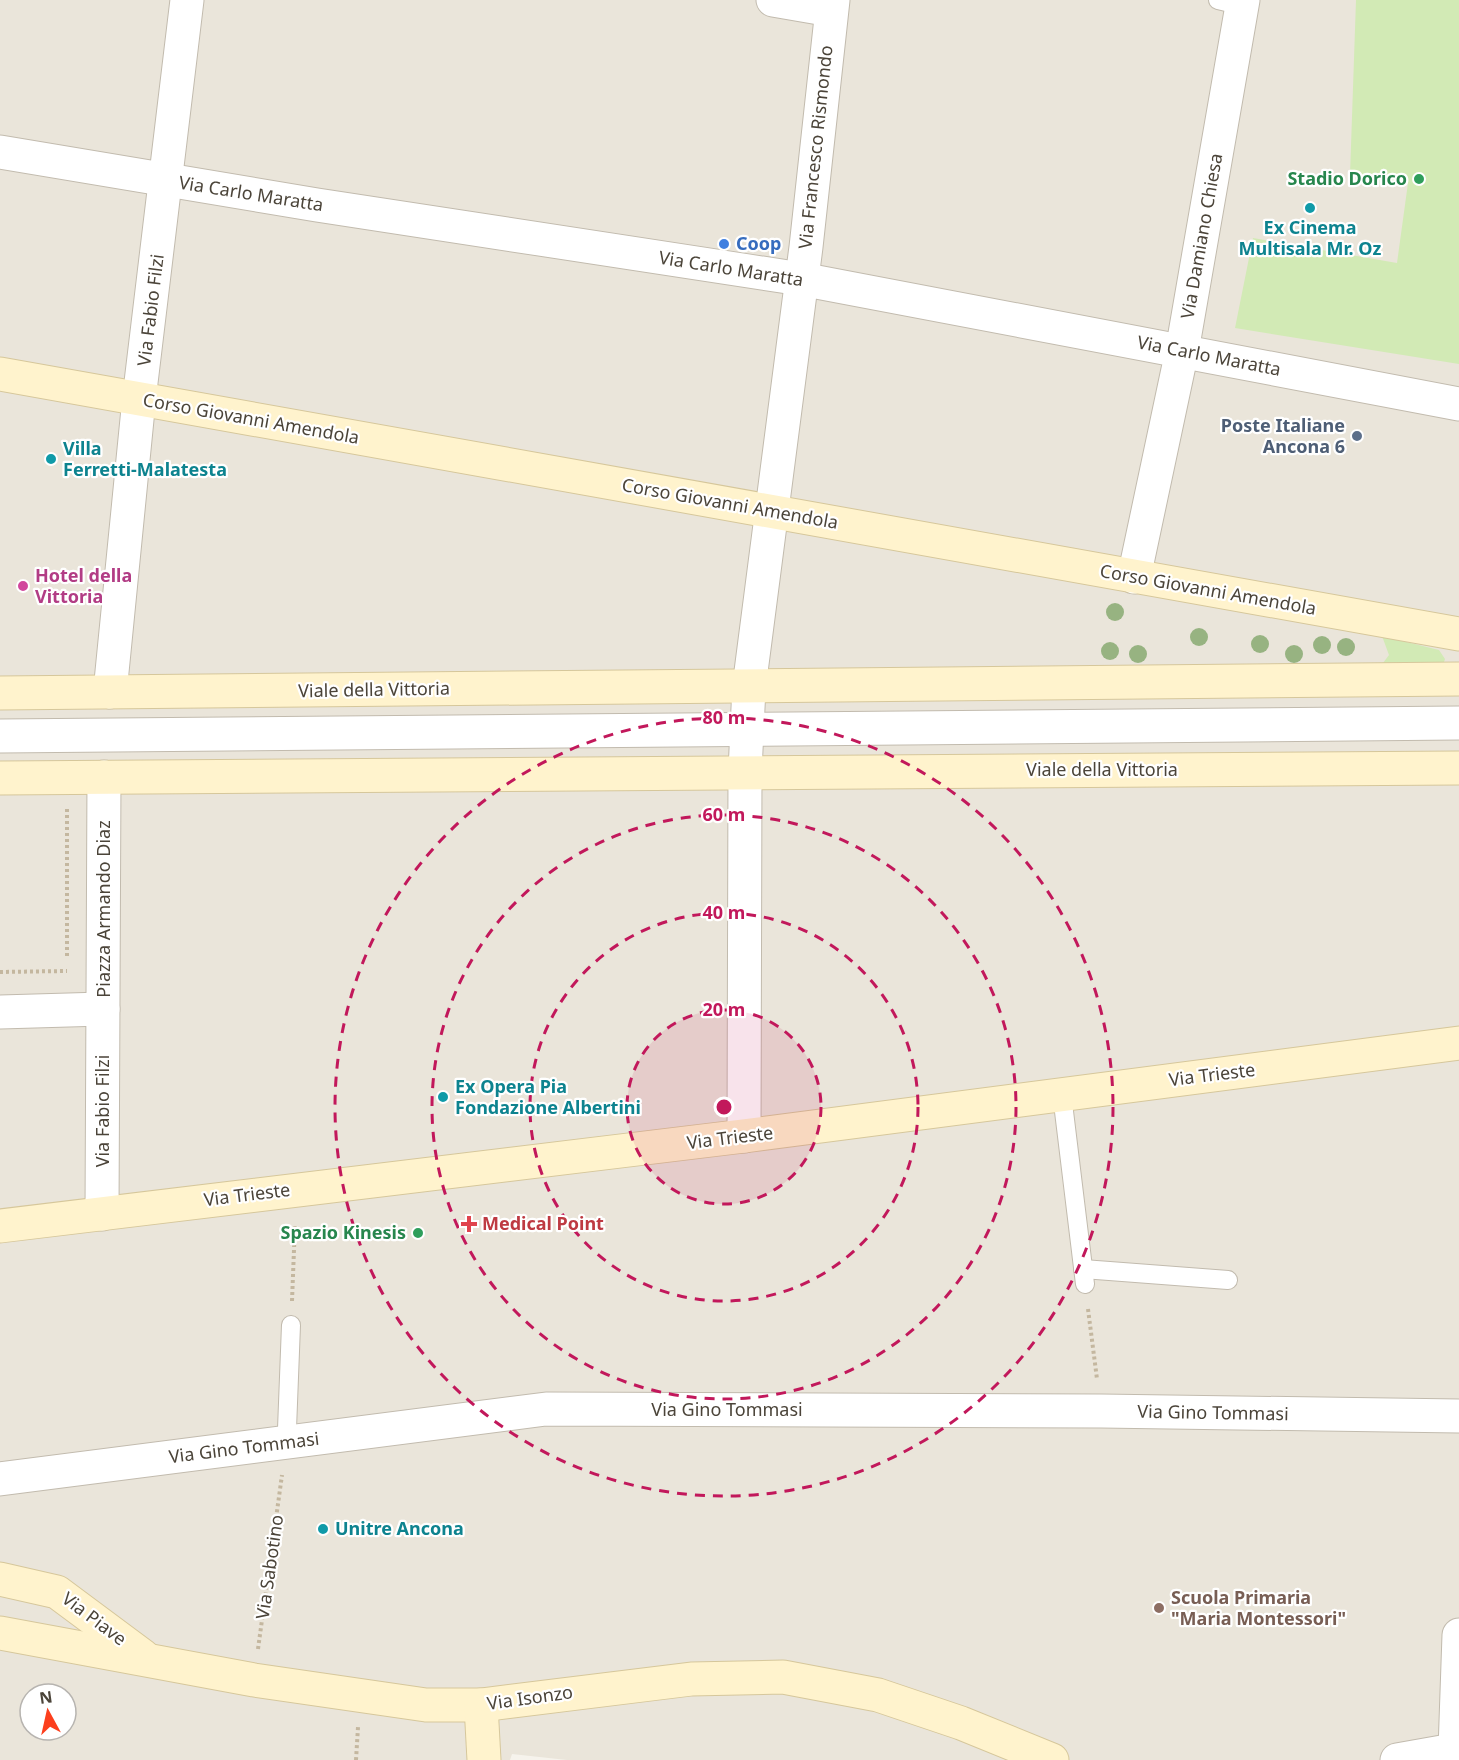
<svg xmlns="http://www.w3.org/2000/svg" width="1459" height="1760" viewBox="0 0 1459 1760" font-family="'Noto Sans',sans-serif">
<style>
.residential{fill:#eae5da;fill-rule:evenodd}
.green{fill:#d2eab5}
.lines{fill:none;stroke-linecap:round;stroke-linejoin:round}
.lane-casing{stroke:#c2bbae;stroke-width:20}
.street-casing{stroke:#c2bbae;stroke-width:35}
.secondary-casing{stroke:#d6c79b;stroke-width:35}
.path{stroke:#c4b79f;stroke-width:4;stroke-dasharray:3 3;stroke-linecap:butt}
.lane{stroke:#fff;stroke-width:18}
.street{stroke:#fff;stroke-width:33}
.secondary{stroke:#fff3cd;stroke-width:33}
.tree{fill:#97b381}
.ring{fill:none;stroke:#c2185b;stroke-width:3;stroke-dasharray:10 8}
.leisure-dot{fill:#2e9e5b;stroke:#fff;stroke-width:2}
.culture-dot{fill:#0f9aa8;stroke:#fff;stroke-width:2}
.shop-dot{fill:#3f7fe0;stroke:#fff;stroke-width:2}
.service-dot{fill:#5c6f8a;stroke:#fff;stroke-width:2}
.hotel-dot{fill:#d1479c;stroke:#fff;stroke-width:2}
.health-dot{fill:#e0444e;stroke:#fff;stroke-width:2}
.education-dot{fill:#8d6e63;stroke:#fff;stroke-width:2}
.labels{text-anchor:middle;stroke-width:4.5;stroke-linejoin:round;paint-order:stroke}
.street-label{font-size:18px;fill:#4b4439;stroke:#fff}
.leisure-label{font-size:18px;font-weight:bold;fill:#27864d;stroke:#fff;text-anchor:end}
.culture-label{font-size:18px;font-weight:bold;fill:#0d838f;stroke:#fff;text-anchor:start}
.shop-label{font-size:18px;font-weight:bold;fill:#366cbe;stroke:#fff;text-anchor:start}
.service-label{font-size:18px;font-weight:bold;fill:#4e5e75;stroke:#fff;text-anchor:end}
.hotel-label{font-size:18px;font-weight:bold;fill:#b23c85;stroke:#fff;text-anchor:start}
.health-label{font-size:18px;font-weight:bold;fill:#be3a42;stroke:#fff;text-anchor:start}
.education-label{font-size:18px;font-weight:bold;fill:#785e54;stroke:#fff;text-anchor:start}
.centre{fill:#c2185b;stroke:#fff;stroke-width:3}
.ring-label{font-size:18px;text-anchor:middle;font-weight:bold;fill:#c2185b;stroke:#fff;stroke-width:4.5;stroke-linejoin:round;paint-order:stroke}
</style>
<rect width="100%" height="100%" fill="#f6f3ec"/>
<!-- residential -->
<path class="residential" d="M0,0H1459V1760H567L512,1754L510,1760H0ZM30,1694H66V1730H30Z"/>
<!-- green -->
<g class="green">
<path d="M1356,0H1459V364L1235,328L1253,238L1397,263L1408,183L1350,175Z"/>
<path d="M1382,636L1439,650L1445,659L1443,665L1377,671L1389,655Z"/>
</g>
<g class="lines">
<defs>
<g id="lane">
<path d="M1218,0L1243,6"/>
<path d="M1062,1095L1085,1284"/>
<path d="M1083,1269L1228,1280"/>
<path d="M287,1429L291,1325"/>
</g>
<g id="street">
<path d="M773,0L831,10"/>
<path d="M0,152L317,205L801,279L1459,404"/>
<path d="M1134,577L1182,351L1243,0"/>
<path d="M110,692L139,399L187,0"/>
<path d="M0,736L1459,723"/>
<path d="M0,1012L103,1009"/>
<path d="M744,1136L745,771L749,687L806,247L833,0"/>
<path d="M102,1214L104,777"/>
<path d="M0,1479L546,1409L1101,1411L1459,1416"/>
<path d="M1455,1750L1459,1635"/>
<path d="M1397,1760L1459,1749"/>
</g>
<g id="secondary">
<path d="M0,374L1459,634"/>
<path d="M0,693L1459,679"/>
<path d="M0,778L1459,768"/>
<path d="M0,1226L744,1136L1459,1043"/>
<path d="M0,1579L57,1592L143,1656"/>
<path d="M0,1633L254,1680L426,1705H481L691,1679L783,1677L878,1695L961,1723L1052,1760"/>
<path d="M481,1705L484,1760"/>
</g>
</defs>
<!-- lane casing -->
<use href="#lane" class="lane-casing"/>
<!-- street casing -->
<use href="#street" class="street-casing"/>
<!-- secondary casing -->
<use href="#secondary" class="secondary-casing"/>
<!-- path -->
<g class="path">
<path d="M67,809V958"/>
<path d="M0,972L67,971"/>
<path d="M292,1301L295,1224"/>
<path d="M1088,1309L1097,1379"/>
<path d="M258,1649L282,1475"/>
<path d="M356,1760L358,1727"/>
</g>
<!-- lane -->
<use href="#lane" class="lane"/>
<!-- street -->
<use href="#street" class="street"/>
<!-- secondary -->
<use href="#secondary" class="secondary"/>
</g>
<!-- trees -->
<g class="tree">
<circle cx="1115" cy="612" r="9"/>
<circle cx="1199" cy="637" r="9"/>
<circle cx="1260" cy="644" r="9"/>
<circle cx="1322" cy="645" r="9"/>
<circle cx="1346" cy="647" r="9"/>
<circle cx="1110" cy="651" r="9"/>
<circle cx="1138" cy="654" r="9"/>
<circle cx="1294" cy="654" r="9"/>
</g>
<!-- distance rings -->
<circle cx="724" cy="1107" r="97" fill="#c2185b" fill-opacity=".12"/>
<g class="ring">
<circle cx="724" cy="1107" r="97"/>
<circle cx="724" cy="1107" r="194"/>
<circle cx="724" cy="1107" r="292"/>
<circle cx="724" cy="1107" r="389"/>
</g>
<!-- markers -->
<g class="leisure-dot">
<circle cx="1419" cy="179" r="6"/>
<circle cx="418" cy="1233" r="6"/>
</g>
<g class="culture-dot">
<circle cx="1310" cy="208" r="6"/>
<circle cx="51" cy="459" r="6"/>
<circle cx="443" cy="1097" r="6"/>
<circle cx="323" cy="1529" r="6"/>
</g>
<circle class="shop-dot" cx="724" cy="244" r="6"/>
<circle class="service-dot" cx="1357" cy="436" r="6"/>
<circle class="hotel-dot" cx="23" cy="586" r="6"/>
<path class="health-dot" d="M466 1215h6v6h6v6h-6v6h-6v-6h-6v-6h6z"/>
<circle class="education-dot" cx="1159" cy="1608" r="6"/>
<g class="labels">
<!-- street labels -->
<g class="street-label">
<text transform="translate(816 147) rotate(-84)" y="6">Via Francesco Rismondo</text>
<text transform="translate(251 194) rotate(9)" y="6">Via Carlo Maratta</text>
<text transform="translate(1202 236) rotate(-80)" y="6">Via Damiano Chiesa</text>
<text transform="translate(731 269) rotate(9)" y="6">Via Carlo Maratta</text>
<text transform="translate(151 310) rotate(-83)" y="6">Via Fabio Filzi</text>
<text transform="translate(1209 356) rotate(11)" y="6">Via Carlo Maratta</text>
<text transform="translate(251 419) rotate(10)" y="6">Corso Giovanni Amendola</text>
<text transform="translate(730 504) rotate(10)" y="6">Corso Giovanni Amendola</text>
<text transform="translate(1208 590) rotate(10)" y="6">Corso Giovanni Amendola</text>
<text transform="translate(374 690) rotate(-1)" y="6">Viale della Vittoria</text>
<text x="1102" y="776">Viale della Vittoria</text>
<text transform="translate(104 909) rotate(-90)" y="6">Piazza Armando Diaz</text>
<text transform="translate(1212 1075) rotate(-7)" y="6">Via Trieste</text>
<text transform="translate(103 1111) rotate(-90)" y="6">Via Fabio Filzi</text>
<text transform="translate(730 1138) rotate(-7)" y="6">Via Trieste</text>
<text transform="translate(247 1195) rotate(-7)" y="6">Via Trieste</text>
<text x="727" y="1416">Via Gino Tommasi</text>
<text transform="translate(1213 1413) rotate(1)" y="6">Via Gino Tommasi</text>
<text transform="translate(244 1448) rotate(-7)" y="6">Via Gino Tommasi</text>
<text transform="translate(270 1567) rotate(-82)" y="6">Via Sabotino</text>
<text transform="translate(94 1619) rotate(37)" y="6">Via Piave</text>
<text transform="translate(530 1698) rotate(-8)" y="6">Via Isonzo</text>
</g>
<!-- leisure labels -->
<g class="leisure-label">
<text x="1407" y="185">Stadio Dorico</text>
<text x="406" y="1239">Spazio Kinesis</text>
</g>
<!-- culture labels -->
<g class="culture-label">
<text x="1310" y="234" text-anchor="middle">Ex Cinema<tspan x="1310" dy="21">Multisala Mr. Oz</tspan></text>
<text x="63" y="455">Villa<tspan x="63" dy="21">Ferretti-Malatesta</tspan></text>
<text x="455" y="1093">Ex Opera Pia<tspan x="455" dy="21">Fondazione Albertini</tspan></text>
<text x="335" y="1535">Unitre Ancona</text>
</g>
<!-- shop labels -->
<g class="shop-label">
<text x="736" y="250">Coop</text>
</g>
<!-- service labels -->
<g class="service-label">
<text x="1345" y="432">Poste Italiane<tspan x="1345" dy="21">Ancona 6</tspan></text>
</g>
<!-- hotel labels -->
<g class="hotel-label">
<text x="35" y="582">Hotel della<tspan x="35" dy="21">Vittoria</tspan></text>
</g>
<!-- health labels -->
<g class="health-label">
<text x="482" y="1230">Medical Point</text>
</g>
<!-- education labels -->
<g class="education-label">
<text x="1171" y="1604">Scuola Primaria<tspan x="1171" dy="21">"Maria Montessori"</tspan></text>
</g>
</g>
<circle cx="724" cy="1107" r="9" class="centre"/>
<g class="ring-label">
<text x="724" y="724">80 m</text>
<text x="724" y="821">60 m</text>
<text x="724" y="919">40 m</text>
<text x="724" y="1016">20 m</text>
</g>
<!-- north arrow -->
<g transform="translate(48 1712) rotate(352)"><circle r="28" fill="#ffffff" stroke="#b7b4b0" stroke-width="1.5"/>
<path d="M0-4.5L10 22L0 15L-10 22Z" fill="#fc3f1d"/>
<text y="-9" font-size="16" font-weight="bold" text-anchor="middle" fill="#4b4439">N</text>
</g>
</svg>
